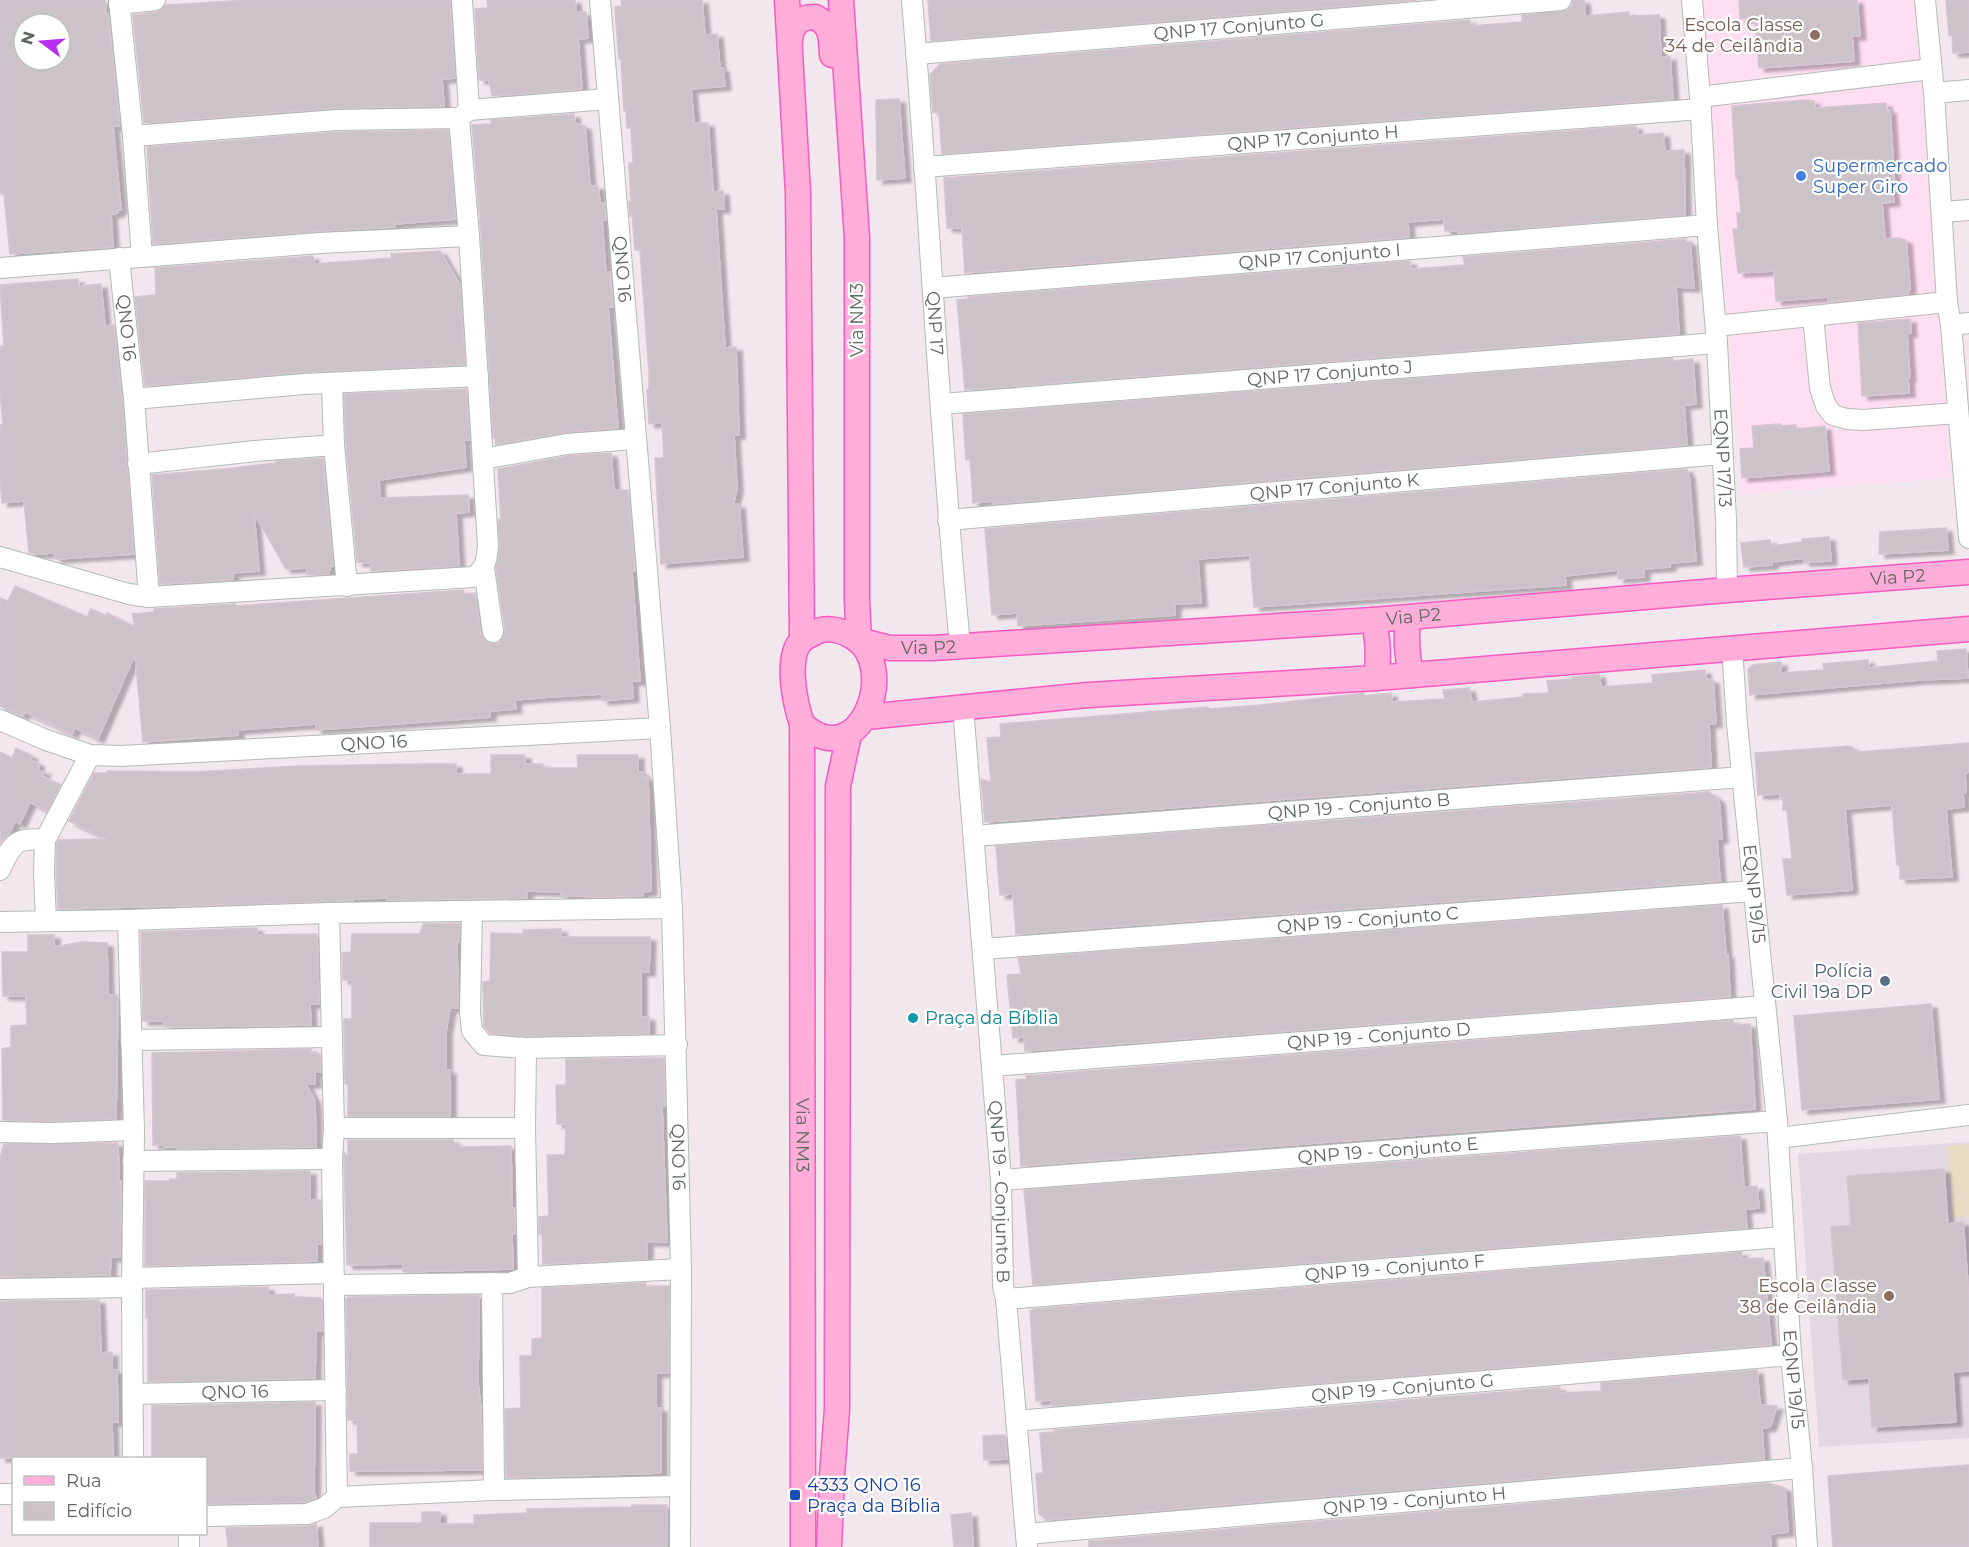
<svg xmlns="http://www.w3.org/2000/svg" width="1969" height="1547" viewBox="0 0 1969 1547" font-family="Montserrat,sans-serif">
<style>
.commercial{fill:#ffdef2}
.education{fill:#e3d8df}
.pitch{fill:#e9dbc3}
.building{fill:#ccc3c9;stroke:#d6c5d1;stroke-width:1.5;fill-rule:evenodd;filter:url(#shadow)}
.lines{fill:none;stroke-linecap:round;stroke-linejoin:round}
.minor-casing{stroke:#b4bcb6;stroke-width:22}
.major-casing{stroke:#f75bc2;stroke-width:27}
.minor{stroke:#fff;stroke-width:20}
.major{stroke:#ffaeda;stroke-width:24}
.education-dot{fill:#8d6e63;stroke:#fff;stroke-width:2}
.shop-dot{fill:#3f7fe0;stroke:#fff;stroke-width:2}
.service-dot{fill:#5c6f8a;stroke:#fff;stroke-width:2}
.culture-dot{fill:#0f9aa8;stroke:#fff;stroke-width:2}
.transit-dot{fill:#1a4fb4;stroke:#fff;stroke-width:2}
.labels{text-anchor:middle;stroke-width:4.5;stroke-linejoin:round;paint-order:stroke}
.education-label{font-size:18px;fill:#785e54;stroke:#fff;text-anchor:end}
.street-label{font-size:18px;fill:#5e6860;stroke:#fff}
.shop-label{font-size:18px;fill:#366cbe;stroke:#fff;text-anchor:start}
.service-label{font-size:18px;fill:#4e5e75;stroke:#fff;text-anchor:end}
.culture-label{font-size:18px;fill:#0d838f;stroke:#fff;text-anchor:start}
.transit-label{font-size:18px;fill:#164399;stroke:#fff;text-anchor:start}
</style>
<defs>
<filter id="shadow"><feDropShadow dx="6" dy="4" stdDeviation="1.5" flood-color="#0004"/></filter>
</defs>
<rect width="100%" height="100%" fill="#f1e7ed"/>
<!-- commercial -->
<path class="commercial" d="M1702,0H1915L1951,477L1742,495Z"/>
<!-- education -->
<path class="education" d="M1969,1142V1438L1819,1447L1798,1154Z"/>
<!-- pitch -->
<path class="pitch" d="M1969,1144V1217L1953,1218L1948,1146Z"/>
<!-- building -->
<g class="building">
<path d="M0,0H105L106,15L108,14L120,126H113L121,210H118V213L111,214L113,247L10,254L4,194H0ZM24,24H60V60H24Z"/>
<path d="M248,0H450L455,78L442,79L444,106L336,108L144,123L133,15L157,12L166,5Z"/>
<path d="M487,0H575L576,12H586L588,38L578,39L582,89L492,96L489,80H479L475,9L488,8Z"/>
<path d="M621,0H702L705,35L717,34L720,69L723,68L725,86L691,89L694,123H708L713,192L723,191L724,209H716L725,348L736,347L739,435H734L737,489L733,505L739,504L743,557L661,564L655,458H664L662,422L649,424L647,390H649V372L640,250H635L632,216H630L629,202H631L629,163H633L631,128H627L626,111H624L621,59H619L616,24L615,7L622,6Z"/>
<path d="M928,0H1417L931,41Z"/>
<path d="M1573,0H1584L1585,16L1629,12V16L1659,15L1661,57H1670L1673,99L942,154L939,112L933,113L930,75L940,64L1470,20V26L1522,22V15L1567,10L1572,6Z"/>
<path d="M1739,0H1857L1860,36H1852L1854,61L1759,68L1755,18L1740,19Z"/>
<path d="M1946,0H1969V52L1953,53L1952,35L1949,36Z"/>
<path d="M899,99L905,178L877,180L876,100Z"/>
<path d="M1806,100L1814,101L1815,108L1886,103L1887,110H1890L1895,189H1892L1894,202L1882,203L1885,239L1899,238L1906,240L1910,288L1908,294L1828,302V297L1776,301L1774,271L1738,273L1733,229H1738L1737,213H1741L1738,179H1736L1732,106Z"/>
<path d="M574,114L575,123L585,126L590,186H598L600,203H605L606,220L602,221L606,273L610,272L613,307H608L618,428L565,432L496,445L495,438H493L481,235L472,125L491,124V120Z"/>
<path d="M1636,126L1638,135L1663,133L1665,151L1684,150L1685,215L1458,233V231H1445L1444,219L1408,222L1409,237L965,273L962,228H947L944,178Z"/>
<path d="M448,130L456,219L394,224L395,227L319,231L153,244L147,147L338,132Z"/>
<path d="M1686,239V242H1690L1694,288L1676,287L1679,334L965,390L957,300L968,299V297L1410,261L1411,269L1465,265L1463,257Z"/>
<path d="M440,251L460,285L465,365L303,372L145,386L135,297L156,295L155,268L313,256L314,264L392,258L391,254Z"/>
<path d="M78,279L79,286L101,284L105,326L114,325L122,400L134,554L56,559L54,553L35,554L29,553L24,501L2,503L0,479V425L3,424L0,395V346H4L0,285Z"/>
<path d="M1910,319L1911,333L1907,334L1910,378H1908L1909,393L1862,396L1858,323Z"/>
<path d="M1673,358L1672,361L1693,359L1696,404L1684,405L1687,445L992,504L993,501L973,503L970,459L966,460L963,414Z"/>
<path d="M466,389L470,440H464L466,467L379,480L380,498L468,495L469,512L456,513L459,566L371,571V563L357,562L346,444L344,394Z"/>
<path d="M1781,424V426L1796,425L1797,429L1825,426L1829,471L1742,478L1740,449L1754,448L1752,426Z"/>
<path d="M611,453L614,490H628L630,508L635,571L632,572L640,681H632L633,698L602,701V694L550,697L515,700L516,709L490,711V717L316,730V724L238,730V735L143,742L135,654L98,739L75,728L72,734L25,712L23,716L0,706V598L8,601L15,586L87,617L91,609L107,616V613L135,627L132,614L154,612V609L235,604V606L463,590L464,594L475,593L481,634L488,643L495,644L501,641L505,631L496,568L500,546L498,519L501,520L498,469L568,456Z"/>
<path d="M323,458L333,566H331L328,574L307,575V568L286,569L254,513L259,571L233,573V580L160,584L152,475L224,469L276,463V461Z"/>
<path d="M1687,469V474H1689L1696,561L1670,563V567L1644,569V577L1618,579V570L1565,576L1566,585L1254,607L1250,555L1198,559L1201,603L1175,604V615L1018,626L1017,613L992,615L985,529Z"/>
<path d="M1946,528L1948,550L1879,554L1880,532Z"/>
<path d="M1829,537L1831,561L1804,562V558L1772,562V565L1744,567L1741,543L1770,540L1771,546L1802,542V539Z"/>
<path d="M1966,649L1968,678L1919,680L1750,695L1748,669L1753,665L1781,662V673L1824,670L1823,664L1868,660L1869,668L1938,661L1937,651Z"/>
<path d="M1705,670L1706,679L1713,680L1716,723L1709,724L1711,767L985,822L981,779L991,782L987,738L1001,737L1000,724L1208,707L1209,709L1261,705L1364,693V696L1391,693L1392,702L1445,699L1443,690L1469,688L1472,702L1523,697V694L1549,693L1547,681L1573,679V677L1599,674L1601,687L1653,683L1652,675Z"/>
<path d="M1969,743V772L1965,773L1966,793H1963L1964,807L1946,809L1952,877L1900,879V865H1897L1892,805L1845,809L1852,890L1787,895L1783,859H1792L1787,810H1783V798H1780V794L1758,795L1755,753L1850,746L1859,752Z"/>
<path d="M16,748L32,756L31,760L38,763L39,771H45L42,776L61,785L47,811L30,802L20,824L15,821L9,834L0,844V752L12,758Z"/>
<path d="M491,755H525V764H543V768H578L577,755H638V772H643V777H648L651,891L643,892V896L598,897L561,895V892L527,891V898L387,900V898L353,899V901L58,909L56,873L57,843L59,840L107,839L69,821L94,773H107V771L195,772L299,766L420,764H456V774H491Z"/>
<path d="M1709,792L1719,800L1722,839H1717L1720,881L1016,934L1013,894L1000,895L996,846Z"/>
<path d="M1722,905L1726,955H1728L1730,997L1025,1051L1024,1037L1013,1038L1007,975L1021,974L1018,958Z"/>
<path d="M460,923L459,942H457L458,1008H450L446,1031V1071L450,1070V1116H348V1084H345L344,1019H352V980H343L342,953L351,952L352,934H420L423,924Z"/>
<path d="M257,928V935L317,934L319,1004H310L311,1025L165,1027L164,1021H143L141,932Z"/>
<path d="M561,929V937H650L649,972H641V1017H649V1034L526,1036L490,1033L484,1026L483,982L490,981L491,933L523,934V930Z"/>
<path d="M28,935H54V947L81,942L107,943L108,995H118L116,1119L52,1121L3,1120L2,1049L11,1047V1026L27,1025L26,996H3L2,952H28Z"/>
<path d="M1931,1004L1939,1099L1802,1110L1794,1016Z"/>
<path d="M1733,1020L1734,1025L1750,1024L1755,1109L1021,1166L1016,1080L1026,1079V1076Z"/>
<path d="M311,1049V1054H320L321,1072H315V1084H306L315,1101L316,1147L177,1149V1147H164V1145H153L152,1053Z"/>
<path d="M649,1058H664L665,1106H662L667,1242H647V1259L543,1264L542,1233L539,1234V1217L549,1216L547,1155H565L566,1124H557L556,1085H566V1059Z"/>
<path d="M1740,1136L1744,1187L1757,1186L1759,1208L1745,1209L1747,1228L1033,1285L1024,1190Z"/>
<path d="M348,1140H453L454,1144H459V1147L511,1146L512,1208H515V1234H512L513,1269L403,1272V1264L347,1265L344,1159V1152L348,1158Z"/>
<path d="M118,1143L119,1181H121L120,1257H111L110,1275L0,1277V1158L4,1144Z"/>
<path d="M1944,1169L1948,1224L1963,1222L1969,1296V1371L1953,1372L1956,1422L1872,1427L1869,1378L1843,1380L1831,1227L1851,1225L1847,1176Z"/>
<path d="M310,1171V1200H321V1244H317V1261L145,1266V1181H170V1179H177V1173Z"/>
<path d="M1742,1252L1740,1259L1763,1258L1771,1345L1052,1406L1051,1400L1036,1401L1030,1311L1034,1309Z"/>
<path d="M646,1283V1286H669V1373H656V1408H661V1473L506,1478L505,1409L521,1408L520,1356H532V1339L542,1338V1288Z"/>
<path d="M268,1287V1295L294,1294V1297L321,1298L323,1331H316L315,1378L148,1382V1318H146V1290Z"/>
<path d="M479,1295L478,1383L481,1409L482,1470L350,1471V1454H358L357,1420H348L346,1299L348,1297Z"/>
<path d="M99,1300L101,1353L112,1352V1370H117L118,1422H112L113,1458H0V1301Z"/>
<path d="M1757,1370L1760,1405L1777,1406L1770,1427L1762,1428L1764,1459L1056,1519L1047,1520L1039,1514L1036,1474L1043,1473L1040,1433L1054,1432V1430L1560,1387V1393L1601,1391V1383Z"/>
<path d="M315,1402L314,1492L316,1498L305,1502L206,1504V1458H152V1406Z"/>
<path d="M1005,1435L1007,1459L984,1460L983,1436Z"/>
<path d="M1969,1465V1547H1833L1828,1476Z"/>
<path d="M1768,1483L1785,1488L1788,1532L1770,1534L1771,1547H1089V1541Z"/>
<path d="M632,1505H667V1547H370V1523H422V1512H440V1524H474V1515L527,1513V1509L632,1507Z"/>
<path d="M971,1513L973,1547H954L951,1515Z"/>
<path d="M316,1523L318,1547H228L226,1528L307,1526Z"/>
</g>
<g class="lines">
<defs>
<g id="minor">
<path d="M119,0L133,136L142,257"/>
<path d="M462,0L469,110"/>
<path id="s1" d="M600,0L660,728L672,908L681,1269L680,1547"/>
<path id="s2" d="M912,0C930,215 939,431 960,645"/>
<path id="s3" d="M1692,0L1700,97L1707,225L1717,343L1726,520L1727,590"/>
<path d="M1925,0L1934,93L1947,302L1951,325L1969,538"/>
<path d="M119,4L155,0"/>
<path id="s4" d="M916,54L1561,0"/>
<path d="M1934,93L1969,90"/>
<path d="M1700,97L1931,69"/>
<path d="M133,136L337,120L459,118L469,110L608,99"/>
<path id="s5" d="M924,167L1701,109"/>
<path d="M1942,212L1969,210"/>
<path id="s6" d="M119,258L134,399L149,597"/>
<path d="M0,268L320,243L469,236"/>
<path id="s7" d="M933,288L1707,225"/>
<path d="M1813,316L1820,388L1826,406L1833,415L1847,419L1863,420L1958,413"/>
<path d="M1951,325L1969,323"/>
<path d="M1716,326L1947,302"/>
<path d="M332,383L334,445L347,586"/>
<path d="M134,399L304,384L478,376"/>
<path id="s8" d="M941,404L1717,343"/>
<path d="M483,459L567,444L635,439"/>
<path d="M138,464L255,451L334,445"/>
<path id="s9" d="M948,520L1722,454"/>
<path d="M0,557L129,594L149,597L473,577C486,569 487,559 488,545L469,236L459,118"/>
<path d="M484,568L493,632"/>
<path id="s10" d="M1732,647L1737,724L1777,1121L1791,1355L1802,1468L1807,1547"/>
<path id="s11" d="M963,707L1001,1180L1003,1286L1006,1299L1027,1547"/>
<path id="s12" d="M0,720L46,740L90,755L120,756L660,728"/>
<path id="s13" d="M974,836L1742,777"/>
<path d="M0,870C12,844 15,837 45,840"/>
<path d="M472,911L470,1012L472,1031L484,1045L526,1048L677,1045"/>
<path d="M329,913L334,1128L332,1159L337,1497"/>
<path d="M128,920L134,1130L132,1287L133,1458"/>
<path d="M46,921L44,873L45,840L90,755"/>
<path d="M0,922L128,920L329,913L672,908"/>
<path id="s14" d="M983,949L1753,891"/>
<path d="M131,1040L332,1037"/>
<path d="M526,1048L525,1128L528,1277"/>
<path id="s15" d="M993,1066L1765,1006"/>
<path d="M334,1128H525"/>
<path d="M0,1132L52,1133L134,1130"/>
<path d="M1778,1138L1969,1115"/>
<path d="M133,1161L332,1159"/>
<path id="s16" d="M1001,1180L1777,1121"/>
<path d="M132,1278L333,1273"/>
<path d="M492,1283L494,1490"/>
<path d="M334,1285L510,1283L528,1277L681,1269"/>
<path d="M0,1289L132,1287"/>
<path id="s17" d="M1006,1299L1783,1237"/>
<path id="s18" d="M133,1394L336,1390"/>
<path id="s19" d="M1016,1421L1791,1355"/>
<path d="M0,1494H14"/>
<path d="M206,1516L307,1514L324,1508L337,1497L494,1490L680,1486"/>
<path id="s20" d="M1026,1534L1802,1468"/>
<path d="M189,1547V1534"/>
</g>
<g id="major">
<path d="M787,0L798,193L802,640"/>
<path id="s21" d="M841,0L857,238V601L859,640L890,648H933L1373,620L1727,590L1969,572"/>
<path d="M790,41C791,25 799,17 815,17C832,25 831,38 832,55"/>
<path d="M1408,618C1406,638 1406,655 1412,675"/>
<path d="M1373,620C1379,640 1379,658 1376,678"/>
<path d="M866,717L1088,695L1376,678L1969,629"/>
<path id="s22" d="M802,724C860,777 901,665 853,637C842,630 826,626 814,633C811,635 805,637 802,640C785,657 795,703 802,724L803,1547"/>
<path d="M829,1547L832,1475L837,1409L838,786L849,735"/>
</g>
</defs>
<!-- minor casing -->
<use href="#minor" class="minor-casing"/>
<!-- major casing -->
<use href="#major" class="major-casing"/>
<!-- minor -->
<use href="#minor" class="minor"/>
<!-- major -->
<use href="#major" class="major"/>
</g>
<!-- markers -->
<g class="education-dot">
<circle cx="1815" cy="35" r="6"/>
<circle cx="1889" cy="1296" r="6"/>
</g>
<circle class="shop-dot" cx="1801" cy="176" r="6"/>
<circle class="service-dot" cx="1885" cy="981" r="6"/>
<circle class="culture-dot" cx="913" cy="1018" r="6"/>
<rect class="transit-dot" x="789" y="1489" width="12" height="12" rx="3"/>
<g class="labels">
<!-- education labels -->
<g class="education-label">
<text x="1803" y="31">Escola Classe<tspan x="1803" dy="21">34 de Ceilândia</tspan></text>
<text x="1877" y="1292">Escola Classe<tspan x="1877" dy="21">38 de Ceilândia</tspan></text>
</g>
<!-- street labels -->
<g class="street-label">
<text dy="6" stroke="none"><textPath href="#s4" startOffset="324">QNP 17 Conjunto G</textPath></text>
<text dy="6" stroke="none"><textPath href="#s5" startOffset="390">QNP 17 Conjunto H</textPath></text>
<text dy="6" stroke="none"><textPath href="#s7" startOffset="388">QNP 17 Conjunto I</textPath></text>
<text dy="6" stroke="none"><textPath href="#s1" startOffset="270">QNO 16</textPath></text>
<text transform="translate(857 320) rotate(-90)" y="6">Via NM3</text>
<text dy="6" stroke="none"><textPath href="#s2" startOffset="324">QNP 17</textPath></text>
<text dy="6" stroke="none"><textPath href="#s6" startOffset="70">QNO 16</textPath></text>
<text dy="6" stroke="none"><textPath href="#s8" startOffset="390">QNP 17 Conjunto J</textPath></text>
<text dy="6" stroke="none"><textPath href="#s3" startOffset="459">EQNP 17/13</textPath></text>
<text dy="6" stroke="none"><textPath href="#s9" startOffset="388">QNP 17 Conjunto K</textPath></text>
<text dy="6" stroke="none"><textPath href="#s21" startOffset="1683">Via P2</textPath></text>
<text dy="6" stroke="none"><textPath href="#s21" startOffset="1197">Via P2</textPath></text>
<text dy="6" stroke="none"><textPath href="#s21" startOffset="711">Via P2</textPath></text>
<text dy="6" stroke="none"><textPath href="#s12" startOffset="381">QNO 16</textPath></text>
<text dy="6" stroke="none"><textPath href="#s13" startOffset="386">QNP 19 - Conjunto B</textPath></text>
<text dy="6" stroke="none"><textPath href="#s10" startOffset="248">EQNP 19/15</textPath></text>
<text dy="6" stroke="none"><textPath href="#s14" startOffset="386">QNP 19 - Conjunto C</textPath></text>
<text dy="6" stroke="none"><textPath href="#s15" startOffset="387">QNP 19 - Conjunto D</textPath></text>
<text dy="6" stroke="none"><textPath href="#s22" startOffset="716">Via NM3</textPath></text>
<text dy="6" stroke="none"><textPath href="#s16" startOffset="388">QNP 19 - Conjunto E</textPath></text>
<text dy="6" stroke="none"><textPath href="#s1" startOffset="1160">QNO 16</textPath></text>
<text dy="6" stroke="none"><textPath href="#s11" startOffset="486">QNP 19 - Conjunto B</textPath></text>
<text dy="6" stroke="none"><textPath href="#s17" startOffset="390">QNP 19 - Conjunto F</textPath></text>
<text dy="6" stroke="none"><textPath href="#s10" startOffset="735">EQNP 19/15</textPath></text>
<text dy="6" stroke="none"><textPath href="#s19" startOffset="388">QNP 19 - Conjunto G</textPath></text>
<text dy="6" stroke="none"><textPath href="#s18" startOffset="102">QNO 16</textPath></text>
<text dy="6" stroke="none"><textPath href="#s20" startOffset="390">QNP 19 - Conjunto H</textPath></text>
</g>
<!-- shop labels -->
<g class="shop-label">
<text x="1813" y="172">Supermercado<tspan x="1813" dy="21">Super Giro</tspan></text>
</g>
<!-- service labels -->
<g class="service-label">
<text x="1873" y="977">Polícia<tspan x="1873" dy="21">Civil 19a DP</tspan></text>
</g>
<!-- culture labels -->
<g class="culture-label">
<text x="925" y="1024">Praça da Bíblia</text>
</g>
<!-- transit labels -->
<g class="transit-label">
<text x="807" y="1491">4333 QNO 16<tspan x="807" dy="21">Praça da Bíblia</tspan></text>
</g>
</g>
<!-- legend -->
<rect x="12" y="1457" width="195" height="78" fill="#ffffff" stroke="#bfc3bf" stroke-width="1.5"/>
<rect x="24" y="1476" width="30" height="9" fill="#ffaeda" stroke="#bfc3bf" stroke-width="1.5"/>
<text x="66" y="1487" font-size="18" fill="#5e6860">Rua</text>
<rect x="24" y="1502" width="30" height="18" fill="#ccc3c9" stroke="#bfc3bf" stroke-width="1.5"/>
<text x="66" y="1517" font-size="18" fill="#5e6860">Edifício</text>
<!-- north arrow -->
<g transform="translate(42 42) rotate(286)"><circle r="28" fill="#ffffff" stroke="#bfc3bf" stroke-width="1.5"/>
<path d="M0-4.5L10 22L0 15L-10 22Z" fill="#b52ef0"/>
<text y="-9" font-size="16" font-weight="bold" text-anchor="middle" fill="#5e6860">N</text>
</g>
</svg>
